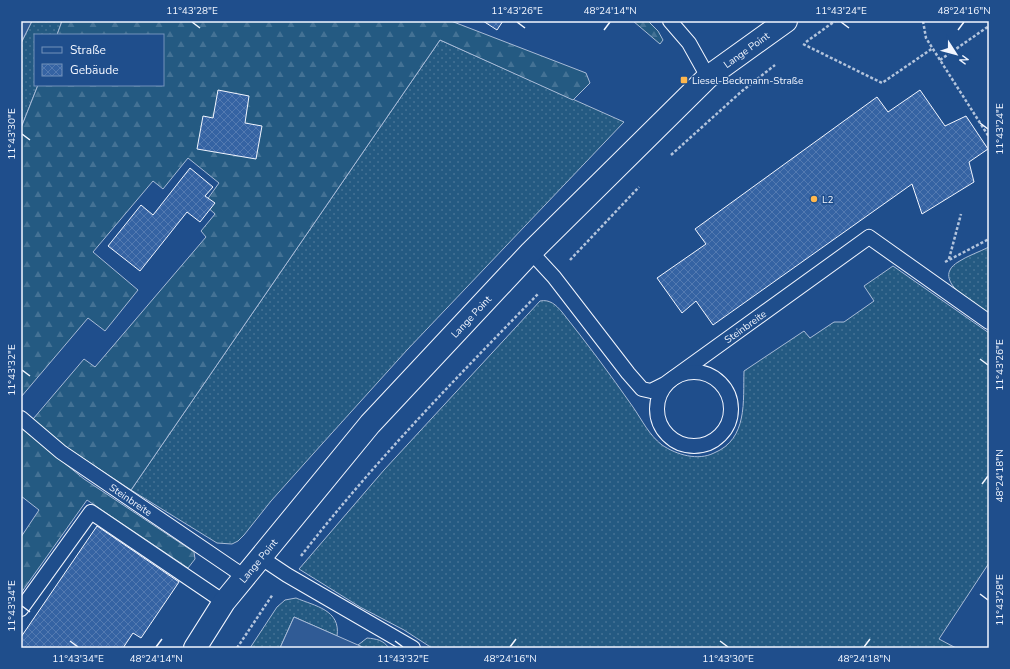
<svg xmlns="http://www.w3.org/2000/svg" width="1010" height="669" viewBox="0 0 1010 669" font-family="'Nunito Sans',sans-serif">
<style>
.grass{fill:url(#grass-dots);stroke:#a8bbd7}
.forest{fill:url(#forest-firs);stroke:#a8bbd7}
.parking{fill:#305b95;stroke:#a8bbd7}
.building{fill:url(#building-cross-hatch);stroke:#f2f6ff}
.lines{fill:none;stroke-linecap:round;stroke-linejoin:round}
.service-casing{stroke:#f2f6ff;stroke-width:16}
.minor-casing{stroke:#f2f6ff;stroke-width:24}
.path{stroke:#b3c4dc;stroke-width:2.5;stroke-dasharray:3 2;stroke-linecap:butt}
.service{stroke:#1f4e8c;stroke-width:14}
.minor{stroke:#1f4e8c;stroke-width:22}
.ticks{fill:none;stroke:#f2f6ff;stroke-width:1.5}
.poi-dot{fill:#ffb74d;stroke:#1f4e8c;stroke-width:1.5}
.labels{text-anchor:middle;stroke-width:3;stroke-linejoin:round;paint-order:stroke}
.street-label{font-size:10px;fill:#f2f6ff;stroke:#1f4e8c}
.poi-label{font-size:10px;fill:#f2f6ff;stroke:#1f4e8c;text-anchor:start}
.neatline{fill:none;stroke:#f2f6ff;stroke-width:1.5}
.ticks-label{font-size:10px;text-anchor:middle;fill:#f2f6ff}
</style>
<defs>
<pattern id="grass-dots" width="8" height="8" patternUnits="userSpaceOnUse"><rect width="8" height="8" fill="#245a82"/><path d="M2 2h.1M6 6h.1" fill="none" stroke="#447295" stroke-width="1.8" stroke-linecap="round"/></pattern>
<pattern id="forest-firs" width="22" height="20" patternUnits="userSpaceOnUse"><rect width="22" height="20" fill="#245a82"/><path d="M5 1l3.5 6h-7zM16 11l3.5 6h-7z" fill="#447295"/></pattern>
<pattern id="building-cross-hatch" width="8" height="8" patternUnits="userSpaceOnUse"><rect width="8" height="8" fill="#3563a3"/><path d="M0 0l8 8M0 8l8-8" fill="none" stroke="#537ab1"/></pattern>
</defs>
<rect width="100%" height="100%" fill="#1f4e8c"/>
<!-- grass -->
<g class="grass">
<path d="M32,21H62L57,35H35V85H38L21,128V43Z"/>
<path d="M440,40L624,122L407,350L313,454L271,501L244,535L238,541L232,544L217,543L131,490Z"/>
<path d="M989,247V314C976,305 929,280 958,262C967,256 979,252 989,247Z"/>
<path d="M893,266L989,333V563L939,639L956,648H432L404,630L360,607L299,569L384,470L540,301C550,299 556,305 562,312C586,342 610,374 633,407C642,420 649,435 662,445C677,455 698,461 714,453C748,439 743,401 744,371L804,331L810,338L834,322H844L874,301L864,286Z"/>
<path d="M296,598C315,606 341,610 337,636L294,617L280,648H250L277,607L285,600Z"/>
<path d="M367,638C377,639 383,640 389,648H364L358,645Z"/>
</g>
<!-- forest -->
<g class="forest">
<path d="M62,21H451L586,73L590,83L573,100L440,40L131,490L63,445L33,419L84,359L95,367L206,237L201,231L215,214L204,204L219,183L188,158L163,189L153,181L93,252L138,290L105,331L88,318L21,397V128L38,85H163V35H57Z"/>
<path d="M633,21H648L658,31L663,40L660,44Z"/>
<path d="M21,428L84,479L194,552L195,559L188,568L87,500L21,593V537L39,510L21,496Z"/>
</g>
<!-- parking -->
<g class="parking">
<path d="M21,21H32L21,43Z"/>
<path d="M294,617L358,645L364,648H280Z"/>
</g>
<!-- building -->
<g class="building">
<path d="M483,21H503L497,30Z"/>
<path d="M218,90L249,96L245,123L262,126L256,159L197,149L203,116L213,118Z"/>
<path d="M920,90L945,126L966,116L988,149L969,162L974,182L922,214L912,184L713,325L696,301L682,313L657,278L706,244L695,229L877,97L888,112Z"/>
<path d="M190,168L213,187L205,196L215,203L200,222L187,212L140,271L108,246L141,205L153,215Z"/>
<path d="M97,526L179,582L141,638L133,633L123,648H21V637Z"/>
</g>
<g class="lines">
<defs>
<g id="service">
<path d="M670,21L689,43L708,77"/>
<path id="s1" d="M531,252L554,277L628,373L642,389L651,391L665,384L869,237L989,322"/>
<circle cx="694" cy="409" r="37"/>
<path id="s2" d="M21,418L61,452L245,577"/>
<path d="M260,557L287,575L413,648"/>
<path d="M21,609L91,512L224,602"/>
</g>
<g id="minor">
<path id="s3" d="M195,648L224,602L370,424L531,252L708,77L786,21"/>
</g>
</defs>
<!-- service casing -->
<use href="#service" class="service-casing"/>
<!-- minor casing -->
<use href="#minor" class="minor-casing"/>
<!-- path -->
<g class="path">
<path d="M923,21L926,38L989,137"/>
<path d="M806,42L835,21"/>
<path d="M803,44L882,83L933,48"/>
<path d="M940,60L989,26"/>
<path d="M671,155L742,91L775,65"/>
<path d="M949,259L961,214"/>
<path d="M570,260L639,187"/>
<path d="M945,262L989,239"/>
<path d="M301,556C373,463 456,378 538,294"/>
<path d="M237,648L273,594"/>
</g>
<!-- service -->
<use href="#service" class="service"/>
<!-- minor -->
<use href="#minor" class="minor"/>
</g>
<!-- ticks -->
<path class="ticks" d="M192,22L200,28M517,22L525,28M841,22L849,28M604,30L610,22M958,30L964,22M980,123L988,129M22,134L30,140M980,359L988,365M22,370L30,376M982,484L988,476M980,594L988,600M22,606L30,612M70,641L78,647M395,641L403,647M720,641L728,647M156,647L162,639M510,647L516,639M864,647L870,639"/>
<!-- markers -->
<g class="poi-dot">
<rect x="680" y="76" width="8" height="8" rx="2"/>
<circle cx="814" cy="199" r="4"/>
</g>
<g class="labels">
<!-- street labels -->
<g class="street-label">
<text dy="4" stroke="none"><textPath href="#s3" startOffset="816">Lange Point</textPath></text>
<text dy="4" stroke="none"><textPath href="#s3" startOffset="432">Lange Point</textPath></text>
<text dy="4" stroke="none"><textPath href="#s1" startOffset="300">Steinbreite</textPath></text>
<text dy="4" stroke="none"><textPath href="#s2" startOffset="137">Steinbreite</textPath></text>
<text dy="4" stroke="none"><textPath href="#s3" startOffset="108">Lange Point</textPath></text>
</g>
<!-- poi labels -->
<g class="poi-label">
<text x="692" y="84">Liesel-Beckmann-Straße</text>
<text x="822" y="203">L2</text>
</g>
</g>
<!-- border -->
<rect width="1010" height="669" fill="none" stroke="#1f4e8c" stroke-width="44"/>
<!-- legend -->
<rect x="34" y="34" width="130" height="52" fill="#1f4e8c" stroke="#7391ba"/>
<rect x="42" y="47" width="20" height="6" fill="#1f4e8c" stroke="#7391ba"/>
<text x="70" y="54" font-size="12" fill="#f2f6ff">Straße</text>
<rect x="42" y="64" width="20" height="12" fill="url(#building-cross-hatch)" stroke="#7391ba"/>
<text x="70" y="74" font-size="12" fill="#f2f6ff">Gebäude</text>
<!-- north arrow -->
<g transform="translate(956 54) rotate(126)" stroke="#1f4e8c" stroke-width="3" paint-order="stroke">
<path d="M0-3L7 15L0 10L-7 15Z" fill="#f2f6ff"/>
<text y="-6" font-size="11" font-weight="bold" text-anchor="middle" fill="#f2f6ff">N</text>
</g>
<rect x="22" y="22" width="966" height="625" class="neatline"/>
<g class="ticks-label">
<text x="192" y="14">11°43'28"E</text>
<text x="517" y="14">11°43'26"E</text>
<text x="610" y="14">48°24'14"N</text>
<text x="841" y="14">11°43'24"E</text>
<text x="964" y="14">48°24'16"N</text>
<text transform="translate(999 129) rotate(-90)" y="4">11°43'24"E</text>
<text transform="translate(11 134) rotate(-90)" y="4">11°43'30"E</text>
<text transform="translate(999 365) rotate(-90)" y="4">11°43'26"E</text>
<text transform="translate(11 370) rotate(-90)" y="4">11°43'32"E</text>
<text transform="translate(999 476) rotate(-90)" y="4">48°24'18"N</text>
<text transform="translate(999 600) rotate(-90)" y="4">11°43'28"E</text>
<text transform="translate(11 606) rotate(-90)" y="4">11°43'34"E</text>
<text x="78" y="662">11°43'34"E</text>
<text x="156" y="662">48°24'14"N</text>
<text x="403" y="662">11°43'32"E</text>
<text x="510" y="662">48°24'16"N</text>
<text x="728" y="662">11°43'30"E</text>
<text x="864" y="662">48°24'18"N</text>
</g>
</svg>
